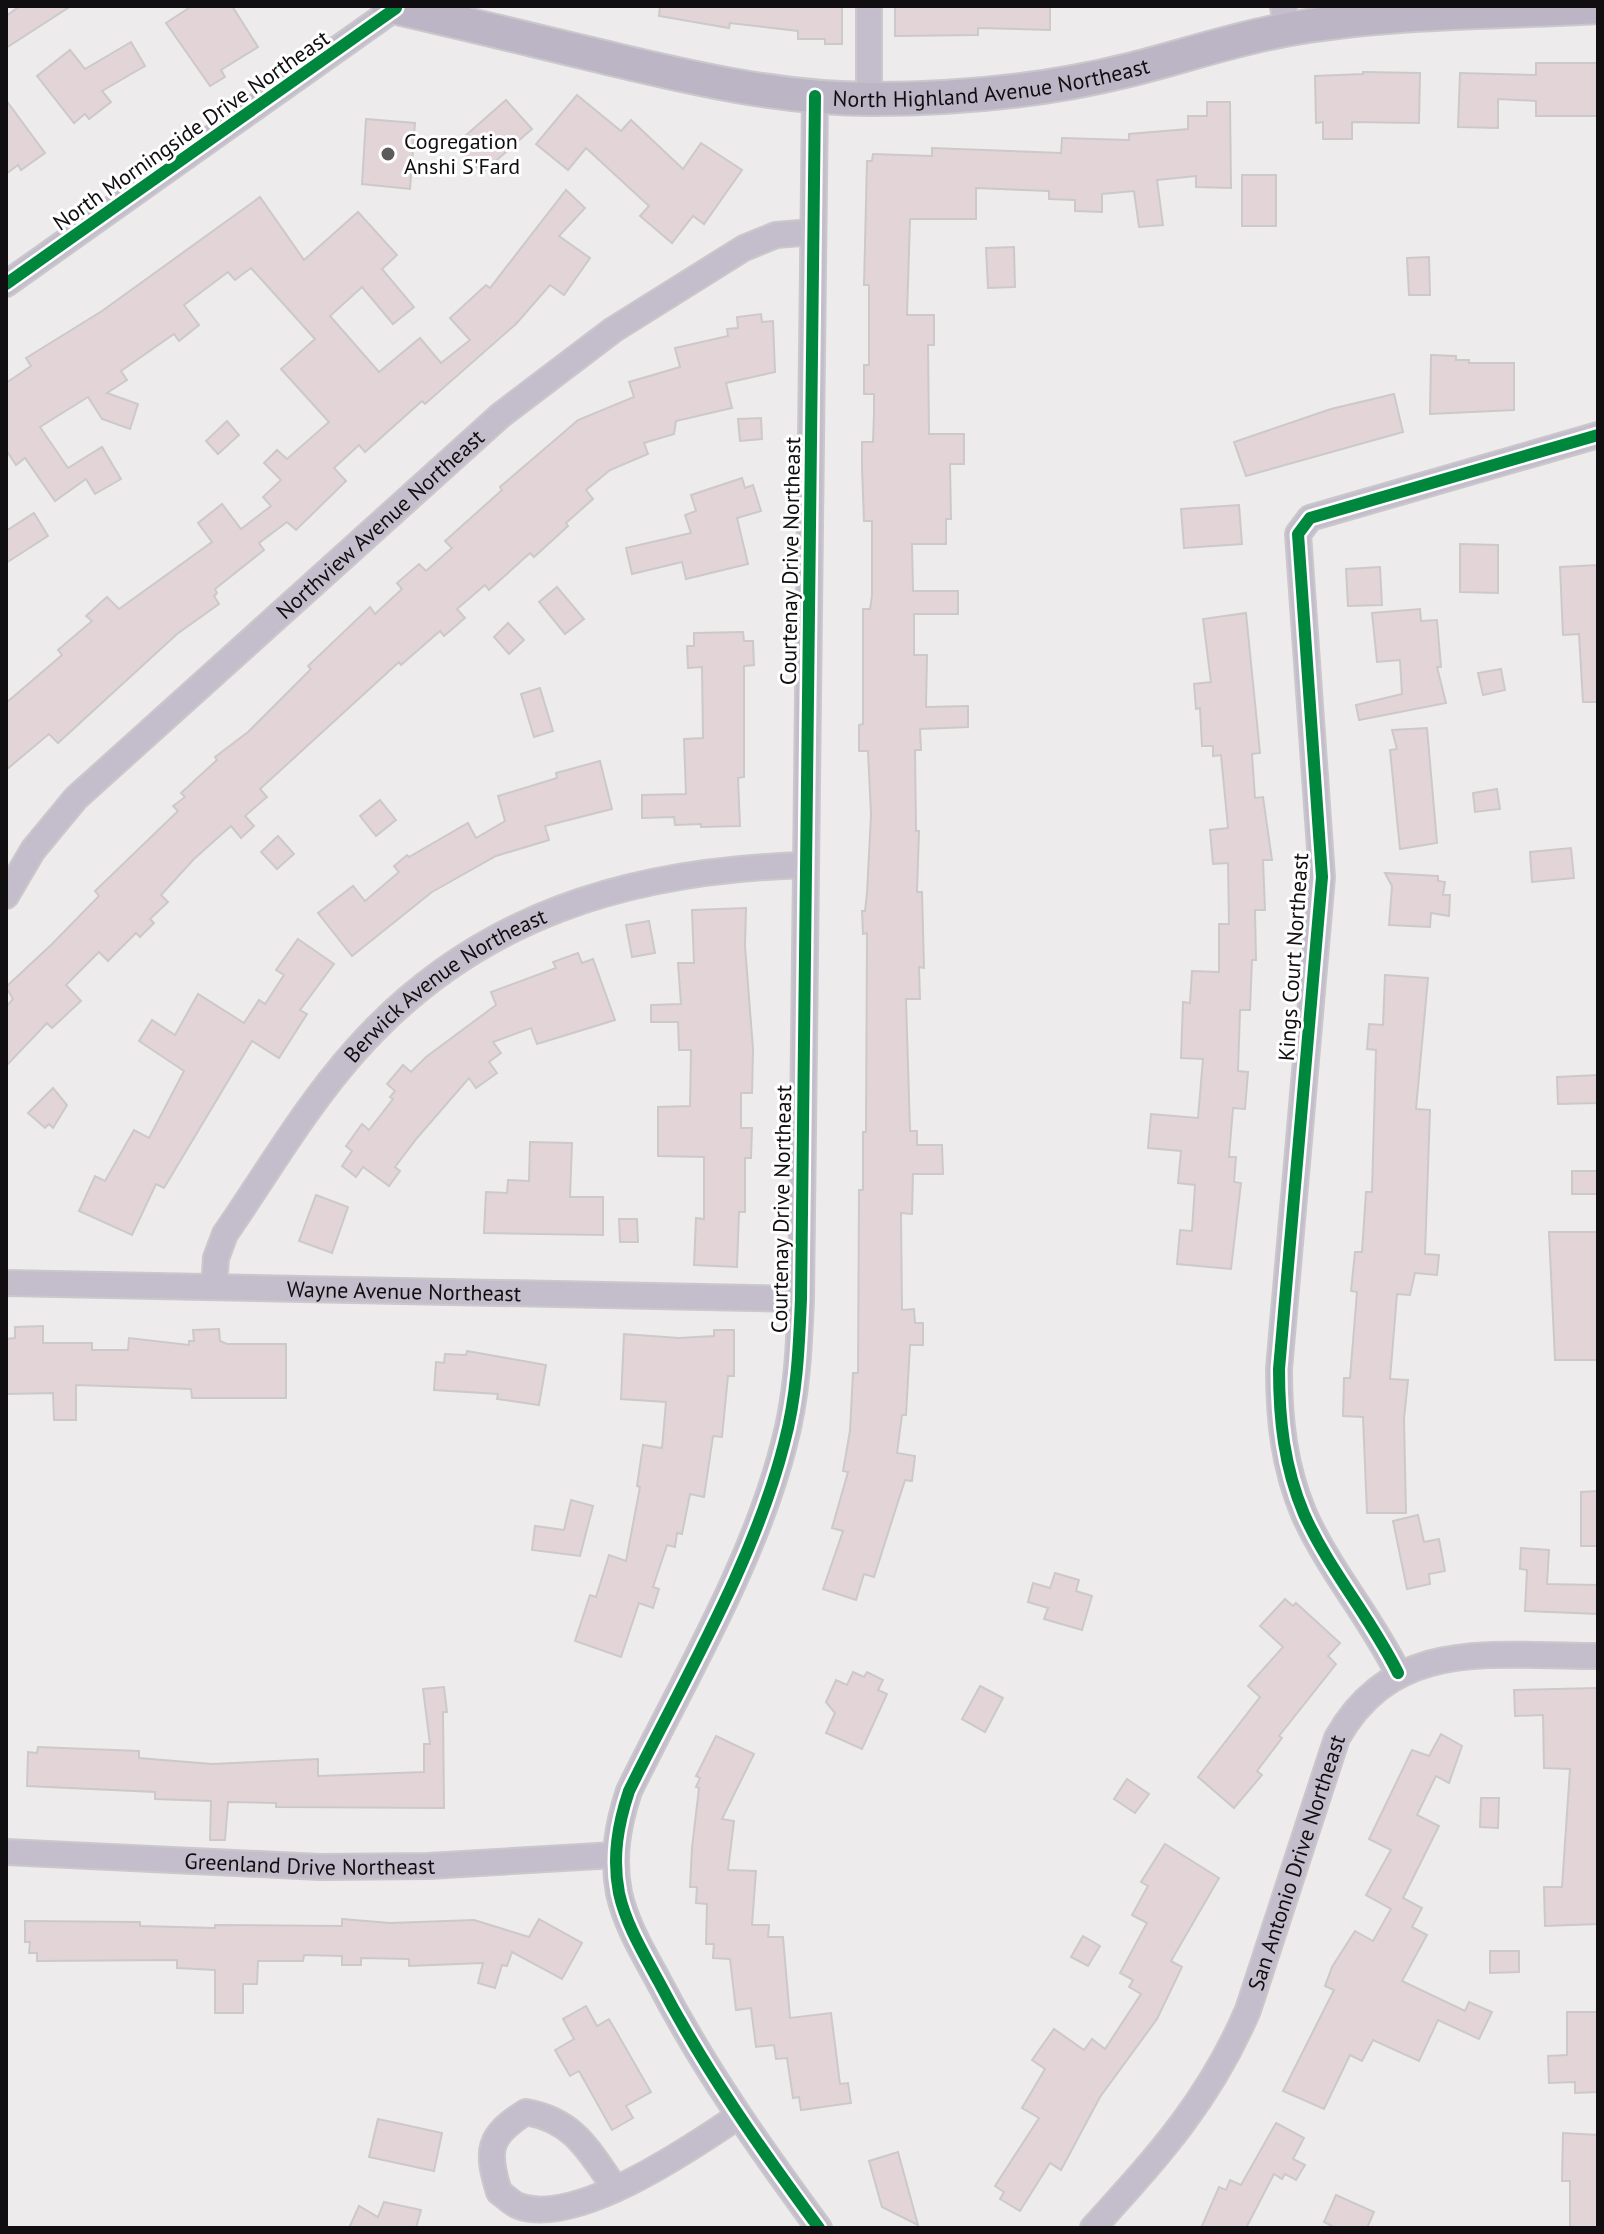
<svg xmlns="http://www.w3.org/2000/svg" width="1604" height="2234" viewBox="0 0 1604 2234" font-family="'PT Sans',sans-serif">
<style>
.building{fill:#e3d4d8;stroke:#cbc9ca;stroke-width:2}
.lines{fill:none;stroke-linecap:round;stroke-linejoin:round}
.street-casing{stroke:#cac8ca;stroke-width:28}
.secondary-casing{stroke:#cac8ca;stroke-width:36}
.street{stroke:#c4becc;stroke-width:24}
.secondary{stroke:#bbb5c5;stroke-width:32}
.cycleway-casing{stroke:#fff;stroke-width:17}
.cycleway{stroke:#00873e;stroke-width:12}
.poi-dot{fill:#5e5b5d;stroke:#fff;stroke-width:3}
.labels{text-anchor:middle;stroke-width:6;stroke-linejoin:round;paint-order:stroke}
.street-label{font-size:22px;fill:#100e10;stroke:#fff}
.poi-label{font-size:22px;fill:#100e10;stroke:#fff;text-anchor:start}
</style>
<rect width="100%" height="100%" fill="#eeebed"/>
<!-- building -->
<g class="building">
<path d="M20,6H71L6,48V16Z"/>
<path d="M192,6H232L258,47L221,70L225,77L210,86L166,23Z"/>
<path d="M660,6H842V44H825V39H798V31L730,23L729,28L659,16Z"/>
<path d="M895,6H1050V30L978,28V35L895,36Z"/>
<path d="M131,42L145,66L102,91L111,102L89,119L85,114L74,123L37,76L70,50L85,69Z"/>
<path d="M1536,63H1598V116H1536V101L1498,99V128L1458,127L1460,73L1536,75Z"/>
<path d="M1363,72L1420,73L1419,123L1352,122V139H1323V122L1316,123L1315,76L1363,74Z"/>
<path d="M577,95L621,131L631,120L683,169L701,143L742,170L704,224L693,216L672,243L640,216L649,206L586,148L568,170L536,144Z"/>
<path d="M6,100L45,153L21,170L18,165L6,174Z"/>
<path d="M506,100L532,129L482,173L456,144Z"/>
<path d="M1207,102H1230L1231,188L1196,187V176L1157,180L1163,225L1139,227L1134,191L1102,194V212L1075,211V200L1049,199V191L976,188V219H910L907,315H934V345H928L929,434H964V464H950L951,519H946V544H912L913,591H958V614H914V655H927L926,707L968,706V727L920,729L921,750H915L916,831H919L917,892H922L924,968L919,967L920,999H906L910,1131H917V1145H942L943,1174H913L912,1214L901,1213L902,1310L914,1309L915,1323H923V1345H910L906,1415H902L897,1453L915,1456L912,1481L905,1480L874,1577L864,1574L856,1600L823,1589L843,1531L832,1528L848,1472L843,1471L850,1431L853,1373H858L859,1190H863V1132H866L867,933L863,934L862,911H865L867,893L871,815L868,751H859V725L863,724V609H870L872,596V521H864L862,468V442H873L874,413V394H864V365H869V285H864L867,161H872L873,154L932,156V148L1061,153L1062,138L1129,140V134L1188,129V116H1207Z"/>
<path d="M366,119L415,123L410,189L362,184Z"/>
<rect x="1242" y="175" width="34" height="51"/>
<path d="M566,190L585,208L559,236L590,258L564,295L550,285L516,324L425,404L422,401L365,452L359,445L334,468L346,481L296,530L287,522L259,543L264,550L215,589L217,593L214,596L219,604L177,634L58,743L49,734L6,770V703L62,655L58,650L92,621L86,616L107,597L119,609L212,542L198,523L222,504L241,529L271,506L263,497L281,480L264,463L277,450L287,459L329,422L281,369L315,339L251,268L235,280L228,272L184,305L199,325L179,341L174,334L121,371L127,380L107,393L138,404L130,429L102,419L88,397L40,427L68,468L102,447L121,479L95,494L86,479L55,501L25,458L16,465L6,450V383L31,366L26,358L102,311L260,197L304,260L358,212L397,255L382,269L414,307L393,324L362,287L330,316L379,372L420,338L441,363L470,340L450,318L486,285L490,288Z"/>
<path d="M1014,247L1015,287L988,288L986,248Z"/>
<path d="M1429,257L1430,295H1409L1407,258Z"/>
<path d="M761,314L762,322L773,321L775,372L726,383L732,408L676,421L674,434L644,443L648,454L610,470L586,490L593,499L566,523L568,526L534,557L530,553L489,590L485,585L457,609L465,618L444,636L440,631L401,665L399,662L260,789L267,797L245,816L254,826L241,838L231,826L194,859L161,895L168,902L150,919L154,923L140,937L136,933L108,961L99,952L66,985L81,1001L52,1028L47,1023L6,1066V1007L13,999L6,987L52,944L99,896L95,891L178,811L173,806L185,797L181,793L217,760L215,757L248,732L311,669L308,666L370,607L375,614L402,589L397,583L419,564L426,571L452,548L445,541L502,490L500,487L578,420L634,397L629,382L680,367L675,348L728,336L727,329L738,328L737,317Z"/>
<path d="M1431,355L1456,356V360H1469V363H1514V410L1430,414Z"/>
<path d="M1394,394L1403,432L1246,476L1234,442L1331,409Z"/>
<path d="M761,418L762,439L740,441L738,419Z"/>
<path d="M227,421L239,435L218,454L206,441Z"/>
<path d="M742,478L745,488L753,485L761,511L737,518L748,564L686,579L682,562L632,574L626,548L691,533L685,515L696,511L691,495Z"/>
<path d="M1239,505L1242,544L1184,548L1181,509Z"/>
<path d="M34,513L48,536L6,563V531Z"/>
<path d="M1460,544L1498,545V593L1460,592Z"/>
<path d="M1598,565V702H1583L1579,634L1563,635L1560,567Z"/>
<path d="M1380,567L1382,605L1348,606L1346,569Z"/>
<path d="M557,587L584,619L565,634L539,602Z"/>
<path d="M1420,609L1421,621L1437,620L1441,667H1437L1446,703L1359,720L1356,705L1402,694L1400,660L1377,662L1372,613Z"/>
<path d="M1246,613L1260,753L1252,754L1255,798L1263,797L1272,860H1263L1265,910H1255L1256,960H1252L1250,1010H1240L1238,1071L1248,1072L1245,1109L1233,1108L1229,1157H1236L1234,1182L1241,1183L1231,1269L1177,1264L1180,1230L1192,1231L1195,1185L1178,1183L1181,1151L1148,1148L1151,1114L1198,1118L1203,1059L1181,1058L1183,1002L1190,1003L1192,971L1219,972V924H1229L1228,863L1213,864L1210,830L1228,828L1221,755L1213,756V746H1202L1200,708L1196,709L1194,684L1211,682L1203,619Z"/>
<path d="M508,623L524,640L509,654L494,637Z"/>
<path d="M743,632L744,641H753L754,665L744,666V777L738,778L740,826L701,827V824L675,825L674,817L642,818V795L686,794L684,739L703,738L702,667L688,668L687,646H694V633Z"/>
<path d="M1501,669L1505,690L1483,695L1478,673Z"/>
<path d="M540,688L553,731L534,737L521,694Z"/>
<path d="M1427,728L1437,843L1400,849L1390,750L1397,749L1392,730Z"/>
<path d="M600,761L612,809L545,826L549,840L496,856L432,892L352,956L318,913L353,886L365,901L399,872L394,866L407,855L409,857L468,823L476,838L505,821L498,796L557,778L556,773Z"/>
<path d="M1497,789L1500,809L1475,812L1473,793Z"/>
<path d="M380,800L396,820L376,836L360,816Z"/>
<path d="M278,836L294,854L277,869L261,852Z"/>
<path d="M1571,848L1574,878L1532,882L1530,852Z"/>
<path d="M1385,873L1438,876V881L1445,882L1443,895H1450L1449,916L1431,913L1430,927L1389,925L1392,886Z"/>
<path d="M746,908L745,946L753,1049L752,1093H741V1128H752L751,1158H745V1212H739L737,1267L694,1265L696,1218L704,1219V1157L658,1156V1107L690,1106L691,1050H679L678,1022H651V1005L681,1004L678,963H694L692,910Z"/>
<path d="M649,921L655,953L632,957L626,925Z"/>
<path d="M298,939L334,964L300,1010L307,1014L279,1058L252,1041L164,1188L156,1184L132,1235L79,1211L95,1176L105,1181L134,1130L149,1138L184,1071L139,1041L152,1020L175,1035L198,994L244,1023L259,1000L265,1004L284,975L276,970Z"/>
<path d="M578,953L582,963L593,959L615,1020L537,1044L531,1028L493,1042L501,1053L489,1062L497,1073L476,1088L469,1078L417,1138L395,1167L400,1171L389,1186L363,1167L356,1177L342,1166L352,1151L346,1146L362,1124L369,1130L393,1099L390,1097L395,1091L387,1084L403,1065L411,1072L426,1057L496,1005L491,992L556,968L553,962Z"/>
<path d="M1385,975L1428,978L1416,1109L1430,1110L1425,1254L1439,1255L1437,1275L1415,1273L1410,1295L1397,1294L1390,1379L1408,1380L1404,1419L1406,1513H1367L1363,1417L1343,1416L1344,1378H1350L1357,1292L1351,1291L1355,1252H1362L1366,1192H1372L1376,1050L1367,1049L1369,1024L1383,1025Z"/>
<path d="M1598,1075V1103L1558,1104L1557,1077Z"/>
<path d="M53,1088L67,1105L53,1128L49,1124L45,1128L28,1113Z"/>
<path d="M530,1142L572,1143L570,1197H603V1235L484,1233L486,1192L507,1193L508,1180L529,1181Z"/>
<rect x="1572" y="1171" width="26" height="23"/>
<path d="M316,1195L348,1207L332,1253L299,1241Z"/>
<path d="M619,1219H637L638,1242H620Z"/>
<path d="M1549,1232H1598V1360H1555Z"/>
<path d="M43,1326V1343H92V1350H128L129,1338L189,1345V1341H194L193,1330L219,1329L220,1341L227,1344H286V1398H192L191,1389L76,1385V1420H54L53,1393L7,1394L6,1339L15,1338V1327Z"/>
<path d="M714,1330H734V1376H728L722,1437L713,1436L704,1497L690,1494L682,1534L677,1533L675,1547L667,1545L653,1587L659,1589L653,1608L639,1603L621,1657L575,1641L590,1595L596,1597L609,1555L626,1561L640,1487L637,1486L643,1445L662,1448L666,1402L621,1399L624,1334L679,1338L714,1336Z"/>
<path d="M467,1351L546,1365L539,1405L497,1399L498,1394L434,1390L436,1362L444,1363L445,1354L466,1355Z"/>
<path d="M1598,1491V1546H1581V1492Z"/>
<path d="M571,1500L593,1506L580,1556L532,1550L535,1526L564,1530Z"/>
<path d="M1418,1515L1424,1542L1439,1539L1445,1571L1429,1574L1430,1584L1407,1589L1393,1521Z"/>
<path d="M1521,1548L1549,1550L1547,1584L1598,1585V1614L1525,1611L1527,1570L1520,1569Z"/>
<path d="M1055,1573L1079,1580L1076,1591L1092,1596L1082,1630L1044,1619L1048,1608L1028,1602L1033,1583L1050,1588Z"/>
<path d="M1285,1599L1293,1606L1296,1603L1340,1643L1328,1656L1336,1664L1279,1736L1282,1738L1257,1771L1262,1775L1234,1808L1198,1777L1260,1697L1248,1686L1283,1647L1260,1626Z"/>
<path d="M853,1672L864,1677L867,1672L883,1680L878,1690L887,1694L862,1749L826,1733L835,1713L826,1702L836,1680L847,1685Z"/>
<path d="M980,1686L1003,1698L985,1732L962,1719Z"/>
<path d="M444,1687L447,1712H443L444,1808L276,1807V1803L228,1802L225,1840H210L211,1801L155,1799V1792L27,1786L28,1752L37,1753L38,1747L139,1751V1758L212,1764L318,1759V1776L424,1772V1744H430L423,1689Z"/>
<path d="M1598,1688V1924L1545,1926L1544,1887H1562L1570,1769L1544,1768L1543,1715L1515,1716L1514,1690Z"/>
<path d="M1441,1734L1462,1746L1449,1783L1436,1776L1417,1815L1439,1826L1403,1898L1422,1908L1412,1927L1427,1935L1402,1981L1465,2011L1469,2002L1492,2012L1479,2039L1438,2020L1419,2061L1373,2040L1362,2061L1350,2055L1324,2109L1283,2091L1334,1990L1325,1986L1332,1967L1355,1931L1373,1941L1391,1909L1366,1895L1391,1850L1369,1839L1412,1750L1429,1756Z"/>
<path d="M716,1736L754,1754L722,1819L734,1821L728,1870L756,1871L752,1925H769L768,1937H783L790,2018L831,2013L840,2084L848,2083L851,2103L801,2110L799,2097L793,2098L787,2058L776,2059L774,2045L756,2047L751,2008L736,2010L730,1959L713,1958L714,1944H706L707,1904L696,1903L697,1887H690L692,1848L699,1788L696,1787L700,1778L696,1776Z"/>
<path d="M1127,1779L1149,1794L1135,1813L1114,1799Z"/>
<path d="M1481,1798H1499L1498,1828L1480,1827Z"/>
<path d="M1165,1844L1219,1878L1171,1961L1182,1967L1157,2019L1100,2097L1061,2170L1050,2163L1020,2211L1000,2199L1004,2192L995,2186L1039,2118L1022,2108L1045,2069L1032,2060L1054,2029L1084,2050L1092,2039L1105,2049L1141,1994L1129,1987L1133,1980L1120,1973L1147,1923L1132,1915L1148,1886L1141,1882Z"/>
<path d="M342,1919L390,1923L474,1920L529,1937L539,1919L582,1943L562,1979L512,1952L507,1966L502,1965L495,1988L478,1983L483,1963L409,1966V1959L361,1958V1965H342V1956L304,1955L303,1961H258L257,1984H243V2013H215V1970L177,1968V1960L37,1961V1953H29L30,1942H25V1921L140,1922V1926L215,1928V1925L342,1926Z"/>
<path d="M1083,1936L1100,1946L1088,1966L1071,1957Z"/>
<path d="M1490,1951H1519V1972L1490,1973Z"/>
<path d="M586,2006L597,2026L609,2019L651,2092L626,2106L633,2118L612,2130L579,2071L570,2076L555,2050L574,2039L563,2019Z"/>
<path d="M1567,2012H1598V2092L1575,2093V2082L1549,2083L1548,2056L1567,2055Z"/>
<path d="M378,2119L442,2133L434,2171L369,2157Z"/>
<path d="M1276,2123L1304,2138L1293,2159L1305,2165L1296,2180L1285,2174L1282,2179L1274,2174L1246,2228H1201L1219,2187L1226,2190L1230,2180L1241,2185Z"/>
<path d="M1563,2133L1598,2135V2228H1570V2181H1562Z"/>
<path d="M898,2152L918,2225L882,2207L869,2161Z"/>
<path d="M1336,2195L1374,2212L1367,2228H1336L1324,2222Z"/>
<path d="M384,2202L421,2210L416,2228H349L359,2206L378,2217Z"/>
</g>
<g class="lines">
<defs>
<g id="street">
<path d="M869,6V99"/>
<path d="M1283,6L1287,29"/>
<path d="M815,96L801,1299C799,1348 797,1396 784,1444C754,1562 683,1681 629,1791C618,1824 612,1857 619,1893C626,1925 644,1954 659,1982C705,2070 760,2148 819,2228"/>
<path d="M6,284L398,6"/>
<path id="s1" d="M6,896L33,850L76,798L501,415L613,330L744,248L776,235L813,232"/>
<path id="s2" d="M6,1283L801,1299"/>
<path id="s3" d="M214,1287L216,1258L225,1234C267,1173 306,1106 355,1051C475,915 630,870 806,865"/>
<path d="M1398,1673C1371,1618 1329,1570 1304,1514C1284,1467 1279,1419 1279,1369L1322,877L1298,534L1310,518L1598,435"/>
<path id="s4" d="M6,1852L320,1867L429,1866L615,1855"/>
<path d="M615,2188C588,2150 575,2121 526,2112C488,2136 486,2150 499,2192C505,2196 512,2204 519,2206C576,2227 691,2148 737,2117"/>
<path id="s5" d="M1093,2228C1158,2156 1209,2101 1248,2010L1337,1738C1395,1635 1496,1657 1598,1656"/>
</g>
<g id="secondary">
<path id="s6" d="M388,6C464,23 540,42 616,60C700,80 785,99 872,99C958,99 1045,91 1129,70C1181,57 1231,40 1284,30C1386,11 1494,13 1598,7"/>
</g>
</defs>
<!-- street casing -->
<use href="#street" class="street-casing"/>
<!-- secondary casing -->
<use href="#secondary" class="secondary-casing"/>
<!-- street -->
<use href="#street" class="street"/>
<!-- secondary -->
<use href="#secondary" class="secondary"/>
<defs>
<g id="cycleway">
<path d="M815,96L801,1299C799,1348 797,1396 784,1444C754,1562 683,1681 629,1791C618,1824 612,1857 619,1893C626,1925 644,1954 659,1982C705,2070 760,2148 819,2228"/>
<path d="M6,284L396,8"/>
<path d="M1398,1673C1371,1618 1329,1570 1304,1514C1284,1467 1279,1419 1279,1369L1322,877L1298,534L1310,518L1598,435"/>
</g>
</defs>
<!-- cycleway casing -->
<use href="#cycleway" class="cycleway-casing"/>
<!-- cycleway -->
<use href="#cycleway" class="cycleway"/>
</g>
<!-- markers -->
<circle class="poi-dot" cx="388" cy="154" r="8"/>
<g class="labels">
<!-- street labels -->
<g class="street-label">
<text dy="8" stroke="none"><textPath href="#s6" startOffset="614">North Highland Avenue Northeast</textPath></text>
<text transform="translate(191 130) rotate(-35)" y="8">North Morningside Drive Northeast</text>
<text dy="8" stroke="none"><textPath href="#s1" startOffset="530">Northview Avenue Northeast</textPath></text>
<text transform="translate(790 561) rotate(-89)" y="8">Courtenay Drive Northeast</text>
<text transform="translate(1293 957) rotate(-86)" y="8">Kings Court Northeast</text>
<text dy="8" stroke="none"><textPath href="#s3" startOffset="392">Berwick Avenue Northeast</textPath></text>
<text transform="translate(781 1209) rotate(-89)" y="8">Courtenay Drive Northeast</text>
<text dy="8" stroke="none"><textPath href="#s2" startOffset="398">Wayne Avenue Northeast</textPath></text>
<text dy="8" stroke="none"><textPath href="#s4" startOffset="304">Greenland Drive Northeast</textPath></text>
<text dy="8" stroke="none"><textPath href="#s5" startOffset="424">San Antonio Drive Northeast</textPath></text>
</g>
<!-- poi labels -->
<g class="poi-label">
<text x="404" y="149">Cogregation<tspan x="404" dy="25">Anshi S'Fard</tspan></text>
</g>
</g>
<!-- border -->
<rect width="1604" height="2234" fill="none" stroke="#100e10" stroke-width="16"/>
</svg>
